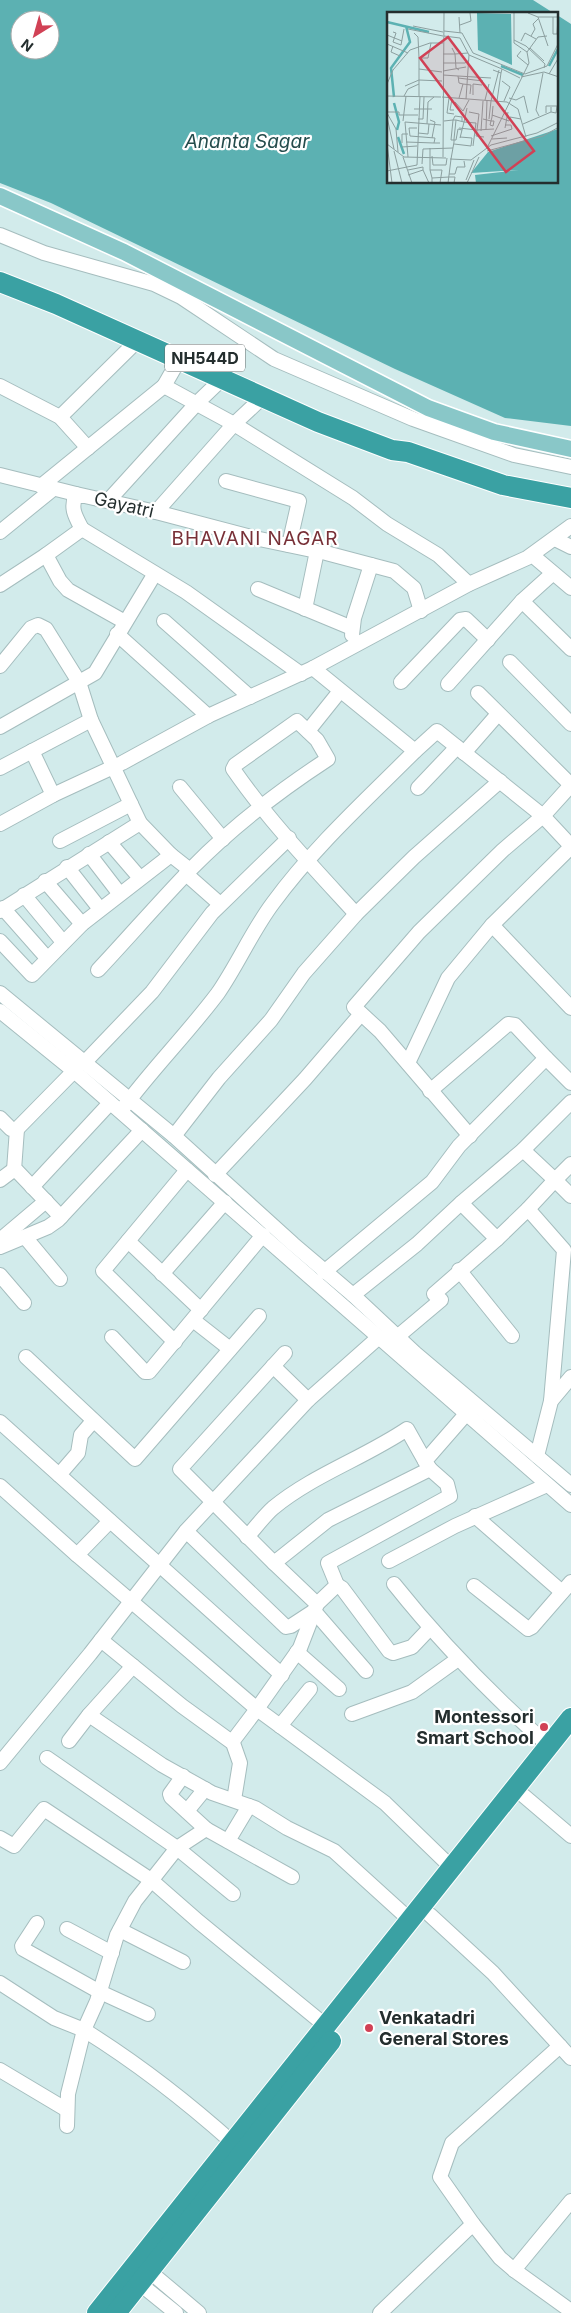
<svg xmlns="http://www.w3.org/2000/svg" width="571" height="2313" viewBox="0 0 571 2313" font-family="Inter,sans-serif">
<style>
.water{fill:#5cb1b2;fill-rule:evenodd}
.lines{fill:none;stroke-linecap:round;stroke-linejoin:round}
.minor-casing{stroke:#a5bdbe;stroke-width:16}
.major-casing{stroke:#fff;stroke-width:19}
.highway-casing{stroke:#fff;stroke-width:22}
.minor{stroke:#fff;stroke-width:14}
.major{stroke:#89c7c8;stroke-width:16}
.highway{stroke:#3aa1a3;stroke-width:20}
.poi-dot{fill:#d14155;stroke:#fff;stroke-width:2}
.labels{text-anchor:middle;stroke-width:4.5;stroke-linejoin:round;paint-order:stroke}
.shield{fill:#fff;stroke:#666d6d;stroke-width:1}
.shield-label{font-size:16px;font-weight:bold;fill:#242e2e}
.street-label{font-size:18px;fill:#242e2e;stroke:#fff}
.poi-label{font-size:18px;font-weight:bold;fill:#242e2e;stroke:#fff;text-anchor:end}
.water-label{font-size:19px;font-style:italic;fill:#244c4c;stroke:#fff}
.neighbourhood-label{font-size:19px;letter-spacing:1px;fill:#783037;stroke:#fff}
.inset-river{fill:none;stroke:#5cb1b2;stroke-width:2.5}
.inset-road{fill:none;stroke:#8c9f9f;stroke-width:1}
.view{fill:#d14155;fill-opacity:0.15;stroke:#d14155;stroke-width:2.5}
.inset-edge{fill:none;stroke:#242e2e;stroke-width:2.5}
</style>
<rect width="100%" height="100%" fill="#d2ebeb"/>
<!-- water -->
<path class="water" d="M0,0H533L555,14H388V182H557V15L571,24V426L505,418L395,369L51,203L0,183ZM20,20H50V50H20Z"/>
<g class="lines">
<defs>
<g id="minor">
<path d="M0,235L44,253L154,284L181,297L274,359L413,419L514,455L571,467"/>
<path d="M180,358L164,386L234,424L353,498L387,524L438,555L469,584"/>
<path d="M0,386L60,417L88,448"/>
<path d="M60,417L138,340"/>
<path d="M0,475L76,494"/>
<path d="M226,481L299,501L289,545"/>
<path d="M41,486L164,386"/>
<path d="M108,501L197,403L223,378"/>
<path d="M156,512L234,424L264,396"/>
<path d="M82,529L186,592L301,674"/>
<path d="M0,532L53,489"/>
<path d="M555,539L571,547"/>
<path d="M532,555L571,588"/>
<path d="M0,585L46,555"/>
<path d="M258,589L352,628"/>
<path d="M522,601L571,649"/>
<path d="M305,609L317,551"/>
<path d="M164,621L250,697"/>
<path d="M125,622L68,590L60,581L46,555L82,529C75,516 70,508 76,494L156,512L255,538L326,553L394,571L414,588L421,611"/>
<path d="M117,634L208,716"/>
<path d="M352,635L354,618L371,565"/>
<path d="M510,662L571,724"/>
<path d="M0,666L31,628L38,625L46,629L79,682L91,720L140,823L171,855L190,870"/>
<path d="M313,668L415,751L437,731L543,816L571,785"/>
<path d="M401,682L460,620L466,619L488,640"/>
<path d="M448,684L522,601L552,574"/>
<path d="M478,693L571,785"/>
<path d="M0,727L95,673L154,575"/>
<path d="M308,731L340,691"/>
<path d="M32,751L53,795"/>
<path d="M464,753L498,714"/>
<path d="M0,768L91,720"/>
<path d="M180,787L223,839"/>
<path d="M418,788L457,747"/>
<path d="M0,824L53,795L122,763L208,716L313,668L469,584L527,558L571,526"/>
<path d="M60,841L131,804"/>
<path d="M109,842L140,878"/>
<path d="M571,847L492,925L571,1008"/>
<path d="M89,854L119,893"/>
<path d="M67,867L100,909"/>
<path d="M186,874L220,904"/>
<path d="M45,881L82,924"/>
<path d="M24,895L63,942"/>
<path d="M3,908L47,958"/>
<path d="M0,911L140,823"/>
<path d="M0,941L32,975L82,924L171,855"/>
<path d="M98,970C129,937 159,902 191,869C232,827 279,791 328,759L317,740L297,721L235,765L233,769C269,821 314,868 356,914"/>
<path d="M0,993L174,1136L293,1244L353,1295L415,1353L571,1485"/>
<path d="M0,1011L74,1071L571,1505"/>
<path d="M84,1063L152,992L212,913L289,838"/>
<path d="M408,1063L448,978L492,925"/>
<path d="M430,1091L508,1024L515,1025L546,1058"/>
<path d="M124,1107C153,1068 188,1033 218,993C238,964 252,931 273,903C314,847 366,800 415,751"/>
<path d="M0,1118L11,1129H17L74,1071"/>
<path d="M174,1136L219,1078L271,1020L304,973L356,914L414,857L500,781"/>
<path d="M470,1136L380,1031L354,1007L419,932L503,850L543,816L571,846"/>
<path d="M523,1150L555,1180L571,1164"/>
<path d="M14,1170L17,1129"/>
<path d="M215,1175L305,1079L361,1014"/>
<path d="M0,1180L12,1171H17L61,1217"/>
<path d="M32,1187L110,1103"/>
<path d="M461,1203L523,1150L571,1102"/>
<path d="M528,1209L555,1180L571,1196"/>
<path d="M25,1237L60,1279"/>
<path d="M0,1240L46,1201"/>
<path d="M128,1241L201,1310"/>
<path d="M0,1247L48,1227L58,1220L142,1130"/>
<path d="M459,1270L512,1336"/>
<path d="M324,1272L432,1182L459,1146L546,1058L571,1083"/>
<path d="M162,1274L225,1202"/>
<path d="M0,1275L24,1303"/>
<path d="M353,1295L417,1244L461,1203L497,1239L528,1209L564,1250L551,1401"/>
<path d="M193,1320L230,1349"/>
<path d="M112,1337L145,1372H149L263,1235"/>
<path d="M397,1337L441,1300L434,1294L497,1239"/>
<path d="M175,1342L103,1271L187,1170"/>
<path d="M285,1353L180,1469L274,1563L328,1520L430,1469L425,1461L466,1414"/>
<path d="M26,1357L135,1459L259,1316"/>
<path d="M273,1366L308,1400"/>
<path d="M0,1422L282,1675"/>
<path d="M537,1456L551,1401L571,1377"/>
<path d="M59,1475L78,1453L81,1435L93,1421"/>
<path d="M0,1486L77,1555L257,1709L300,1648L317,1604L274,1563"/>
<path d="M475,1516L562,1592"/>
<path d="M186,1531L286,1627L291,1626L314,1611L366,1671"/>
<path d="M247,1537C256,1527 264,1516 273,1508C313,1475 364,1458 407,1429L425,1461"/>
<path d="M77,1555L110,1521"/>
<path d="M389,1561L455,1526L547,1485"/>
<path d="M394,1584C441,1643 493,1696 549,1746"/>
<path d="M337,1585L328,1563L450,1496L447,1484L430,1469"/>
<path d="M474,1586L528,1629L532,1627L571,1582"/>
<path d="M317,1604L337,1585L342,1588L389,1651L393,1653L412,1647L430,1628"/>
<path d="M101,1640L182,1706L233,1743L240,1763L234,1800"/>
<path d="M297,1652L339,1689"/>
<path d="M352,1714L412,1692L458,1659"/>
<path d="M89,1715L133,1666"/>
<path d="M280,1726L310,1689"/>
<path d="M69,1741L89,1715L162,1765L212,1793L255,1808L287,1828L334,1851L410,1920"/>
<path d="M232,1742L257,1709L385,1803L452,1868"/>
<path d="M47,1758L177,1848L233,1894"/>
<path d="M0,1763L90,1654L186,1531L308,1400L379,1337"/>
<path d="M183,1776L170,1794L171,1797L206,1829L177,1848L135,1901L117,1935L97,2001L84,2030C137,2063 186,2101 233,2143"/>
<path d="M524,1796L571,1836"/>
<path d="M187,1811L205,1789"/>
<path d="M206,1829L292,1877"/>
<path d="M0,1838L14,1846L44,1809L151,1880L199,1922L326,2026"/>
<path d="M228,1841L249,1806"/>
<path d="M430,1915L493,1973L571,2058"/>
<path d="M37,1923L22,1946L23,1949L100,1992L148,2014"/>
<path d="M67,1929L112,1953"/>
<path d="M120,1930L183,1962"/>
<path d="M0,1983L54,2018L84,2030L68,2094L67,2126"/>
<path d="M0,2070L67,2110"/>
<path d="M473,2224L440,2177L452,2143L560,2046"/>
<path d="M142,2265L199,2313"/>
<path d="M514,2270L571,2201"/>
<path d="M134,2279L176,2313"/>
<path d="M380,2313L473,2224L500,2258L514,2270L571,2311"/>
</g>
<path id="major" d="M0,196L124,252L428,408L494,432L571,449"/>
<g id="highway">
<path d="M0,282L56,304L318,422L392,450L408,452L503,485L571,498"/>
<path d="M97,2313L571,1718"/>
<path d="M116,2313L331,2041"/>
</g>
</defs>
<!-- minor casing -->
<use href="#minor" class="minor-casing"/>
<!-- major casing -->
<use href="#major" class="major-casing"/>
<!-- highway casing -->
<use href="#highway" class="highway-casing"/>
<!-- minor -->
<use href="#minor" class="minor"/>
<!-- major -->
<use href="#major" class="major"/>
<!-- highway -->
<use href="#highway" class="highway"/>
</g>
<!-- markers -->
<g class="poi-dot">
<circle cx="544" cy="1727" r="5"/>
<circle cx="369" cy="2028" r="5"/>
</g>
<g class="labels">
<!-- shield labels -->
<rect class="shield" x="165" y="344.5" width="80" height="27" rx="4"/>
<g class="shield-label">
<text x="205" y="364">NH544D</text>
</g>
<!-- street labels -->
<g class="street-label">
<text transform="translate(124 505) rotate(13)" y="6">Gayatri</text>
</g>
<!-- poi labels -->
<g class="poi-label">
<text x="534" y="1723">Montessori<tspan x="534" dy="21">Smart School</tspan></text>
<text x="379" y="2024" text-anchor="start">Venkatadri<tspan x="379" dy="21">General Stores</tspan></text>
</g>
<!-- water labels -->
<g class="water-label">
<text x="247" y="148">Ananta Sagar</text>
</g>
<!-- neighbourhood labels -->
<g class="neighbourhood-label">
<text x="255" y="545">BHAVANI NAGAR</text>
</g>
</g>
<!-- overview -->
<g transform="translate(387 12)">
<rect width="171" height="171" fill="#d2ebeb"/>
<path d="M90,1L124,2L125,53L91,38ZM171,117V171H89L88,163L132,158L84,161L101,140Z" fill="#5cb1b2"/>
<path class="inset-river" d="M0,10L42,20M114,54L136,63M162,54L172,35M7,85L4,56L23,30L19,14M7,91L12,110L10,118M11,125L17,142"/>
<path class="inset-road" d="M127,1V31L140,40M141,1L151,5L161,34M72,5L73,21M151,5H171L170,22M166,5V22H171M73,13L84,9L83,1M26,14L56,20M21,17L56,24M57,19L75,21L86,41L138,62L160,54L172,30M6,20L9,21L6,30L14,33L17,17M27,21L31,25L32,46H41L44,31M0,23L15,29M57,24L73,26L82,43L79,87M144,24L148,17L146,12L151,7M127,28L139,34L158,52L157,56M134,29L138,21L149,27M0,32L21,41M6,34L4,40L13,44M65,36L68,42L81,41M143,36L157,49M134,39L130,44L141,53M56,42H68L69,56L72,58M82,43L115,57M56,51H78L82,48M32,57L55,60M106,58L114,61L115,57L133,66M56,59L79,55M162,62L172,45M56,63L71,64M134,65L157,60L172,65M71,66L96,69M115,69L123,75L117,89M0,72L6,58L23,38L43,31H56M76,72L72,71L71,64L104,66M18,74L32,68L55,69M86,83V72L95,73M0,84L54,85M17,84L21,77L32,72M32,84V46M55,85L120,90L131,97L139,125M62,86L60,101L67,102M72,86L76,72L84,73L83,82M122,86L129,88L137,84L141,101M65,87L63,98H67M98,88L102,72M104,89L112,58M110,89L114,61M68,90L76,99L82,88M80,96L77,110L89,111L86,134M27,97H45M0,100H12V103M0,101L9,117L11,140M159,101V94H170L169,101L164,100M12,103H31M105,103L122,109L123,105L134,107M152,104L149,98L156,61M0,105L7,137M31,107H36L37,85M96,107L104,109H107L106,114L103,113L105,105L106,94M102,107L104,89M43,108L48,110L45,126M69,108L77,110L73,126M16,109L19,84M57,109L66,108L68,104L75,105V109M40,112L41,90L47,85M136,112L164,100V95M30,116H22L23,124L48,126L47,131H53M72,116L90,118L92,102L82,100M118,116L121,100M99,117L100,88M94,119L96,89M31,121L41,122L42,112M104,124L125,117L124,113H118M97,125L89,124L90,118L107,117M105,127L120,126M19,130L47,131M15,131V122H21M0,132L5,171M0,132L17,145L59,146M67,132L84,134L85,126L73,125M15,135L30,134M100,136L142,51L140,40L151,25L160,24M7,139L15,171M100,139L156,124L172,115M45,144L46,153H59L60,146M16,145L25,171M21,145L18,110L54,113M56,145L57,1M63,147L84,148L104,133L150,121L172,110M64,147L67,130V127L69,108H66L64,128H69L71,117L75,118M35,152L36,137L66,136M21,158L36,155V158M43,158V136M0,159L30,153L33,84M62,162H68L70,155H78L77,149M21,163L36,158L42,171M45,166L43,158H55L53,171M79,168L87,148M45,171V166L62,165H68L67,171M61,171L64,147M80,171L92,145"/>
<path class="view" d="M61,25L147,139L119,160L33,46Z"/>
<rect width="171" height="171" class="inset-edge"/>
</g>
<!-- north arrow -->
<g transform="translate(35 35) rotate(217)"><circle r="24" fill="#ffffff" stroke="#a7abab"/>
<path d="M0-4L9 19L0 12L-9 19Z" fill="#d14155"/>
<text y="-8" font-size="14" font-weight="bold" text-anchor="middle" fill="#242e2e">N</text>
</g>
</svg>
